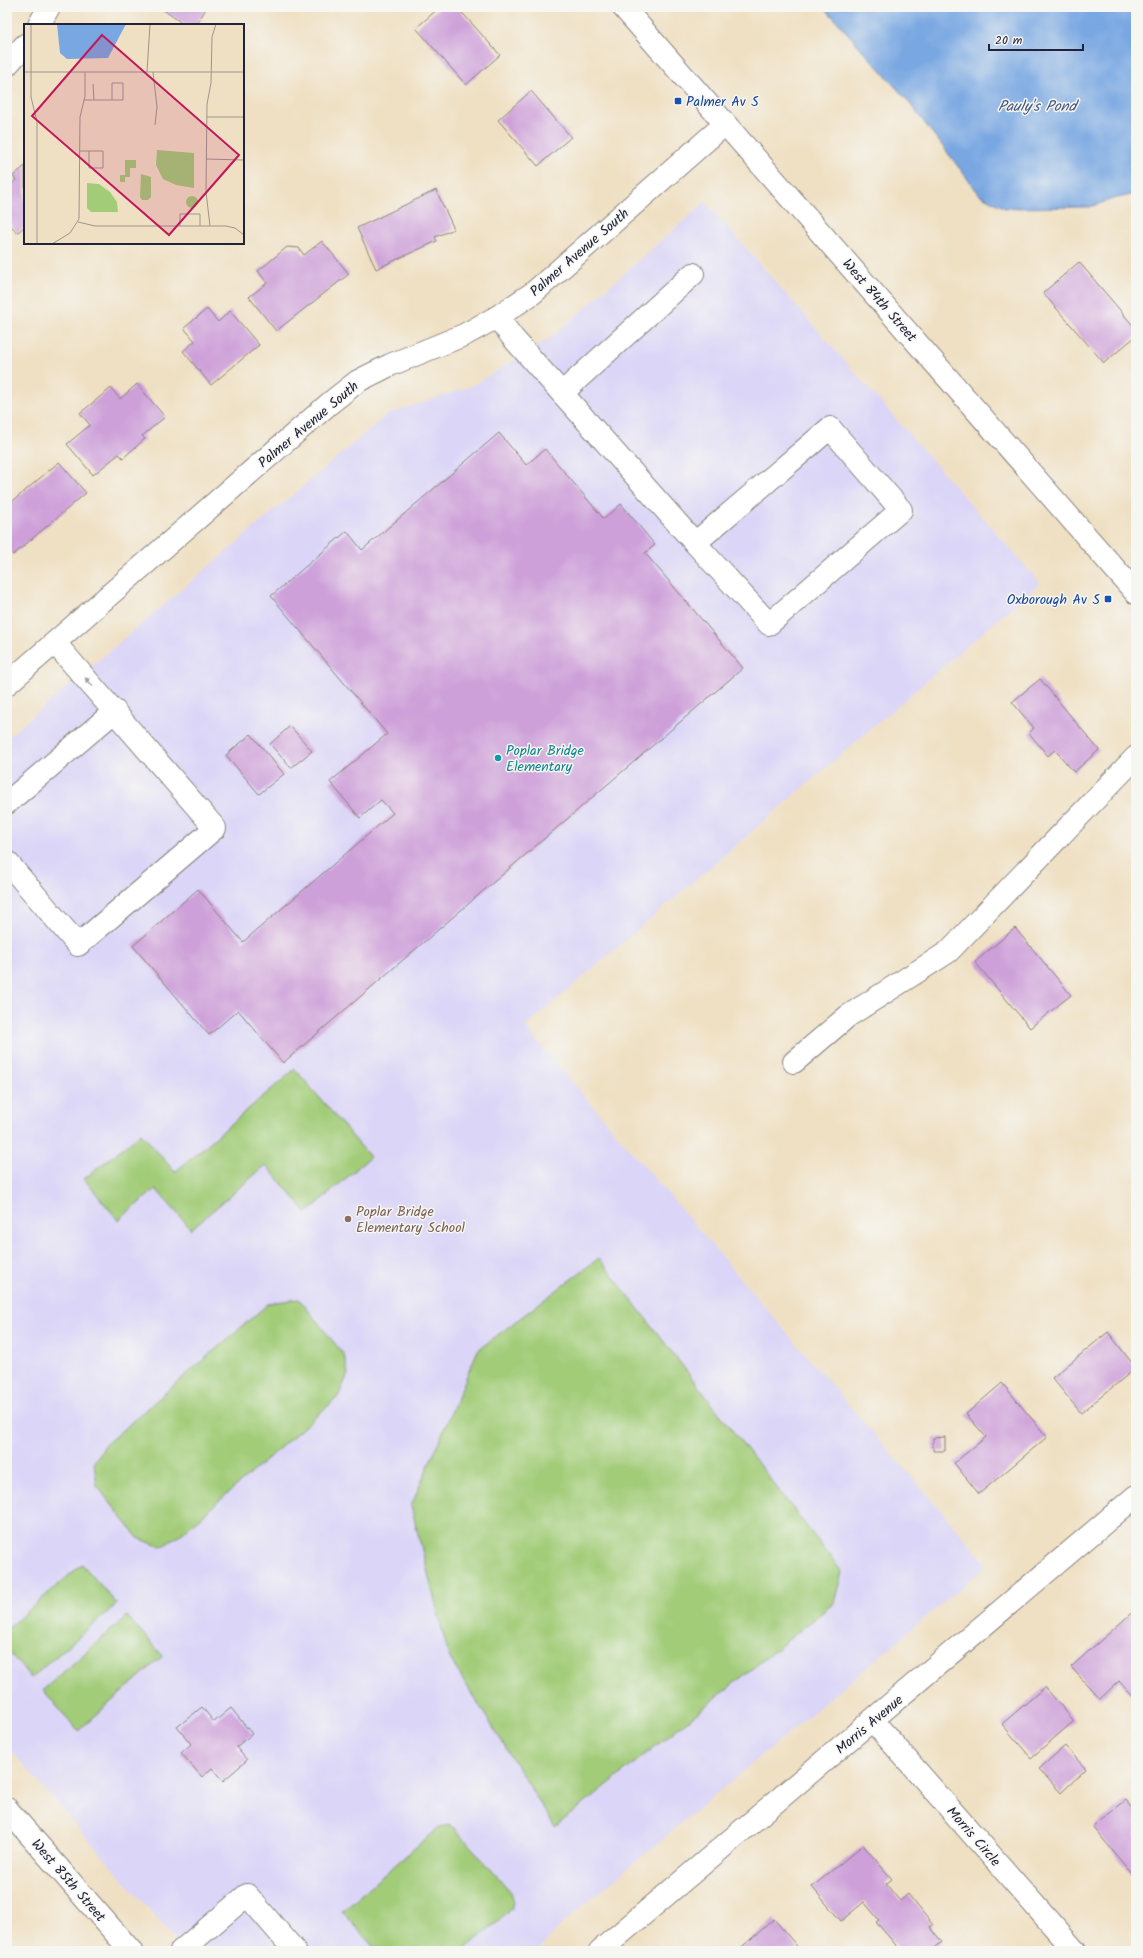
<svg xmlns="http://www.w3.org/2000/svg" width="1143" height="1958" viewBox="0 0 1143 1958" font-family="Kalam,sans-serif">
<style>
.built{fill:#dbd6f7}
.green{fill:#a2cc78;stroke:#62775a}
.water{fill:#79a7e2;stroke:#4e648e}
.building{fill:#cea0d9}
.lines{fill:none;stroke-linecap:round;stroke-linejoin:round}
.minor-casing{stroke:#88817f;stroke-width:24}
.minor{stroke:#fff;stroke-width:22}
.oneway{fill:#9c9ca7}
.transit-dot{fill:#1a4fb4;stroke:#f6f6f2;stroke-width:1.5}
.culture-dot{fill:#0f9aa8;stroke:#f6f6f2;stroke-width:1.5}
.education-dot{fill:#8d6e63;stroke:#f6f6f2;stroke-width:1.5}
.labels{text-anchor:middle;stroke-width:3;stroke-linejoin:round;paint-order:stroke}
.transit-label{font-size:14px;fill:#164399;stroke:#f6f6f2;text-anchor:start}
.street-label{font-size:14px;fill:#22223b;stroke:#f6f6f2}
.culture-label{font-size:14px;fill:#0d838f;stroke:#f6f6f2;text-anchor:start}
.education-label{font-size:14px;fill:#785e54;stroke:#f6f6f2;text-anchor:start}
.water-label{font-size:15px;font-style:italic;fill:#45577e;stroke:#f6f6f2}
.inset-road{fill:none;stroke:#9d948d;stroke-width:1}
.view{fill:#c2185b;fill-opacity:0.15;stroke:#c2185b;stroke-width:2}
.inset-edge{fill:none;stroke:#22223b;stroke-width:2}
</style>
<rect width="100%" height="100%" fill="#f6f6f2"/>
<filter id="ink" filterUnits="userSpaceOnUse"><feTurbulence type="fractalNoise" baseFrequency=".025" numOctaves="2"/><feDisplacementMap in="SourceGraphic" scale="8" xChannelSelector="R" yChannelSelector="G"/><feConvolveMatrix kernelMatrix="1 2 1 2 8 2 1 2 1" color-interpolation-filters="sRGB"/></filter>
<filter id="wash" filterUnits="userSpaceOnUse"><feTurbulence type="fractalNoise" baseFrequency=".012" numOctaves="4" result="noise"/><feDisplacementMap in="SourceGraphic" scale="16" xChannelSelector="R" yChannelSelector="G"/><feGaussianBlur stdDeviation="0.9" result="paint"/><feColorMatrix in="noise" values="0 0 0 0 0 0 0 0 0 0 0 0 0 0 0 0 0 1.4 0 .05"/><feComposite in="paint" operator="in"/></filter>
<g filter="url(#wash)">
<rect width="100%" height="100%" fill="#efe0c3"/>
<!-- built -->
<path class="built" d="M705,202L1040,583L525,1027L853,1410L988,1565L565,1921L538,1951H185L7,1746V738L388,414L472,386L552,337Z"/>
<!-- green -->
<g class="green">
<path d="M295,1069L370,1157L307,1213L266,1165L191,1229L156,1189L118,1220L84,1179L141,1133L175,1172Z"/>
<path d="M599,1258L842,1572L834,1603L555,1827L449,1657L411,1506L478,1350Z"/>
<path d="M299,1299L344,1355L348,1374L338,1397L179,1536L161,1547L138,1538L97,1486L94,1462L106,1444L269,1303Z"/>
<path d="M82,1564L117,1604L31,1678L7,1650V1629Z"/>
<path d="M127,1616L163,1656L78,1731L43,1690Z"/>
<path d="M449,1825L455,1829L511,1892L514,1902L512,1909L463,1951H377L342,1911L439,1827Z"/>
</g>
<!-- water -->
<path class="water" d="M824,7H1136V194L1113,199L1090,207L1005,208L980,195L907,100Z"/>
<g id="blocks">
<!-- building -->
<g class="building">
<path d="M159,7H207L196,25H185Z"/>
<path d="M440,7H457L500,55L466,85L416,28Z"/>
<path d="M531,91L571,137L538,166L498,120Z"/>
<path d="M25,166V226L17,233L7,221V188L16,180L13,176Z"/>
<path d="M436,190L454,229L435,237L437,241L376,269L357,228Z"/>
<path d="M322,241L349,274L276,331L249,297L267,283L258,271L287,247L299,248L304,255Z"/>
<path d="M1079,262L1136,329V336L1104,363L1043,293Z"/>
<path d="M207,309L218,322L230,311L259,345L211,385L183,351L195,341L184,328Z"/>
<path d="M137,384L165,417L142,436L145,439L123,458L119,454L93,475L67,444L90,425L80,413L111,388L120,399Z"/>
<path d="M499,433L526,465L545,449L604,519L621,504L655,545L645,553L743,668L283,1063L238,1010L209,1035L133,946L198,889L243,942L393,813L381,800L360,818L330,782L387,734L271,596L347,531L362,550Z"/>
<path d="M59,462L86,493L13,555L7,547V506Z"/>
<path d="M1040,679L1099,750L1074,772L1055,750L1048,756L1029,733L1034,728L1012,702Z"/>
<path d="M290,726L312,751L291,768L270,744Z"/>
<path d="M251,734L284,774L259,794L226,755Z"/>
<path d="M1015,928L1071,995L1030,1028L975,962Z"/>
<path d="M1108,1332L1136,1368L1081,1413L1052,1378Z"/>
<path d="M1002,1383L1047,1437L979,1494L954,1463L986,1437L966,1414Z"/>
<path d="M945,1437V1451H933V1438Z"/>
<path d="M1136,1609V1696L1134,1698L1119,1681L1100,1699L1071,1667Z"/>
<path d="M1045,1687L1074,1721L1031,1758L1002,1724Z"/>
<path d="M202,1707L214,1722L231,1708L252,1734L236,1747L247,1760L223,1781L212,1768L202,1777L181,1753L191,1744L177,1727Z"/>
<path d="M1065,1746L1086,1769L1061,1793L1039,1769Z"/>
<path d="M1126,1800L1136,1812V1879L1093,1827Z"/>
<path d="M863,1845L892,1879L886,1884L900,1901L908,1894L933,1925L930,1927L942,1942L931,1951H901L876,1922L879,1920L864,1902L841,1921L812,1887Z"/>
<path d="M774,1919L801,1951H737Z"/>
</g>
</g>
</g>
<g filter="url(#ink)">
<use href="#blocks" fill-opacity="0" stroke="#88817f" stroke-width="1"/>
<g class="lines">
<defs>
<g id="minor">
<path d="M623,7L1136,593"/>
<path d="M39,25L49,7"/>
<path d="M7,65L25,45"/>
<path d="M497,317L513,338L695,543L830,428L901,510L769,624L695,543"/>
<path d="M562,393L693,274"/>
<path d="M7,684L330,403L358,381L390,365L464,335L497,317L533,293L725,124"/>
<path d="M7,803L115,711"/>
<path d="M7,862L78,945L215,828L55,643"/>
<path d="M794,1062L848,1016L948,952L1136,757"/>
<path d="M873,1721L1075,1951"/>
<path d="M7,1809L131,1951"/>
<path d="M181,1951L247,1895L295,1951"/>
<path d="M600,1951L1136,1496"/>
</g>
</defs>
<!-- minor casing -->
<use href="#minor" class="minor-casing"/>
<!-- minor -->
<use href="#minor" class="minor"/>
</g>
<!-- one-way arrows -->
<defs><path id="oneway-solid" d="M-6-.8H1V-3.2L6.5 0L1 3.2V.8H-6Z"/></defs>
<use class="oneway" href="#oneway-solid" transform="translate(89 682) rotate(-132)"/>
</g>
<!-- markers -->
<g class="transit-dot">
<rect x="674" y="97" width="8" height="8" rx="2"/>
<rect x="1104" y="595" width="8" height="8" rx="2"/>
</g>
<circle class="culture-dot" cx="498" cy="758" r="4"/>
<circle class="education-dot" cx="348" cy="1219" r="4"/>
<g class="labels">
<!-- transit labels -->
<g class="transit-label">
<text x="686" y="106">Palmer Av S</text>
<text x="1100" y="604" text-anchor="end">Oxborough Av S</text>
</g>
<!-- street labels -->
<g class="street-label">
<text transform="translate(579 252) rotate(-41)" y="5">Palmer Avenue South</text>
<text transform="translate(880 300) rotate(49)" y="5">West 84th Street</text>
<text transform="translate(308 424) rotate(-40)" y="5">Palmer Avenue South</text>
<text transform="translate(869 1724) rotate(-40)" y="5">Morris Avenue</text>
<text transform="translate(974 1836) rotate(49)" y="5">Morris Circle</text>
<text transform="translate(69 1880) rotate(49)" y="5">West 85th Street</text>
</g>
<!-- culture labels -->
<g class="culture-label">
<text x="506" y="755">Poplar Bridge<tspan x="506" dy="16">Elementary</tspan></text>
</g>
<!-- education labels -->
<g class="education-label">
<text x="356" y="1216">Poplar Bridge<tspan x="356" dy="16">Elementary School</tspan></text>
</g>
<!-- water labels -->
<g class="water-label">
<text x="1037" y="111">Pauly's Pond</text>
</g>
</g>
<!-- overview -->
<g transform="translate(24 24)">
<rect width="220" height="220" fill="#efe0c3"/>
<path d="M133,126L170,129V164L152,161L139,155L132,141ZM101,136H112V144H106V153H101V158H96V151H101ZM117,150L127,153V173L124,176H118L116,173ZM63,159L75,160L86,168L93,178L94,188H67L63,184ZM162 178a6 6 0 1 1 12 0a6 6 0 1 1-12 0Z" fill="#a2cc78"/>
<path d="M33,0H102L84,34L43,35L36,29Z" fill="#79a7e2"/>
<path class="inset-road" d="M7,0V73L13,98V220M0,48H220M123,48L126,0M129,48L133,83L131,101M69,60L70,76M60,76H88V59H99V76H88M183,93H220M56,127H79V144H65V127M182,135L220,136M54,198L71,202H202L211,204L220,211M156,202V190H176V202M186,202L182,168L183,80L187,59L188,13L192,0M28,220L46,209L55,195L56,93L61,72V48"/>
<path class="view" d="M78,11L215,131L145,211L8,92Z"/>
<rect width="220" height="220" class="inset-edge"/>
</g>
<!-- margin -->
<rect width="1143" height="1958" fill="none" stroke="#f6f6f2" stroke-width="24"/>
<!-- scale -->
<path d="M989 44v6h94v-6" fill="none" stroke="#22223b" stroke-width="2"/>
<text x="995" y="44" font-size="12" fill="#22223b" stroke="#f6f6f2" stroke-width="3" paint-order="stroke">20 m</text>
</svg>
